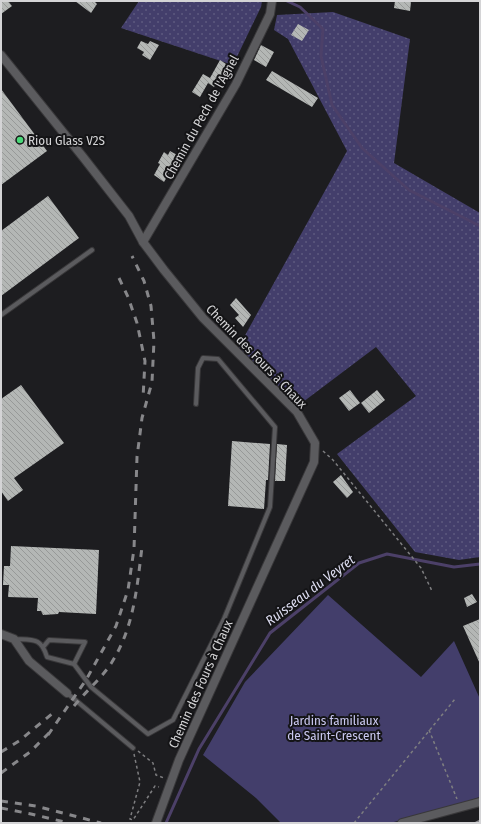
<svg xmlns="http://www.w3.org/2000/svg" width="481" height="824" viewBox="0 0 481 824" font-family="'Fira Sans Condensed',sans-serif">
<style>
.grass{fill:url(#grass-dots)}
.garden{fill:#433e6b}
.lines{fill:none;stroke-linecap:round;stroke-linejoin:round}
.stream{stroke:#4c4068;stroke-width:3}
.building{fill:url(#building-back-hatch)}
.lane-casing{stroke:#39383a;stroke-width:6}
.street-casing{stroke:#39383a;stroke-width:10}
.path{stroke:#7e7e80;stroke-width:1.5;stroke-dasharray:3 3;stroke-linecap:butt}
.lane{stroke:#5b5b5e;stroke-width:4}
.street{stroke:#5b5b5e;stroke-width:8}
.rail{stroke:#87878a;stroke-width:3;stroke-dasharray:7 7;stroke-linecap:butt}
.poi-dot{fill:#4ad778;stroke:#141416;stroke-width:1.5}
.labels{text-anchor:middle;stroke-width:4;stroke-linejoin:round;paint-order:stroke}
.street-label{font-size:13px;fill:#d4d4d6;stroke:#141416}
.poi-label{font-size:13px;fill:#d4d4d6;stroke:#141416;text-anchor:start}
.park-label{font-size:13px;fill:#cac8f0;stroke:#141416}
.water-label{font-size:14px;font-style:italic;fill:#dcdcf0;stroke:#141416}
</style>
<defs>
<pattern id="grass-dots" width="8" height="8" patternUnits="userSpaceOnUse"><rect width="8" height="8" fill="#433e6b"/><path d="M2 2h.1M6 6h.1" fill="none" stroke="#5d597f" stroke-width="1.8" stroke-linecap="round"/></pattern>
<pattern id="building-back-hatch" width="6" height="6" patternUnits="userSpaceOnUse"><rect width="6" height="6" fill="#b4b7b5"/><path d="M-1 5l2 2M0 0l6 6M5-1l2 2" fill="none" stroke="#979998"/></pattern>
</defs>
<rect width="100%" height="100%" fill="#1d1d20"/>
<!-- grass -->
<g class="grass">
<path d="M139,1H262L261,7L233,65L121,28Z"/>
<path d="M333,12L410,39L394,163L480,213V557L459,560L415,552L337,454L416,396L376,347L299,405L238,348L347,151L288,39L274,30L277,15Z"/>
</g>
<!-- garden -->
<path class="garden" d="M328,595L421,677L454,641L480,699V797L445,809L390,823H281L256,798L203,755L245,682Z"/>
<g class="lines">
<!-- stream -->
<g class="stream">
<path d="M287,1L300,7L323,29L321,56L332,105L362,148L409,190L480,226"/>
<path d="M166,823L199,749L270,633L359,563L387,554L454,567L480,564"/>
</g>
</g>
<!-- building -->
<g class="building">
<path d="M1,1H8L12,6L1,14Z"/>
<path d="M75,1H94L97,4L91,13Z"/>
<path d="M395,1L411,2L410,11L394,8Z"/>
<path d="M298,24L309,30L302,41L291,35Z"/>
<path d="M141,41L148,44L150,41L159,45L150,60L142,55L144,52L137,48Z"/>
<path d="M261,45L274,52L266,67L254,60Z"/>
<path d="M220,60L232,68L224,79L220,77L214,87L208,83L200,97L192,92L203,74L210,78Z"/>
<path d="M272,71L318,98L312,107L266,80Z"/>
<path d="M1,89L47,151L1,185Z"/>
<path d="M170,151L179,156L164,182L154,175L160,164L158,163L164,152L168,155Z"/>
<path d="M48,196L79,238L1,296V231Z"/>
<path d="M236,298L251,315L243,327L235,318L239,315L230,305Z"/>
<path d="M21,385L64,443L14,478L23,490L8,501L1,491V399Z"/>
<path d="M350,390L360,403L349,411L339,398Z"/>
<path d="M377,390L385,400L369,413L361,403Z"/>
<path d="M232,441L270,444L268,480H266L264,509L228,506Z"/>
<path d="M277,444L287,445L285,481H275Z"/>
<path d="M341,475L353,492L347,498L333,482Z"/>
<path d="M11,546L99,550L96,614L59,612L58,614L43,615L41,611H37L38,598L8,597L9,585H3L4,566H10Z"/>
<path d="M472,594L477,602L467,607L464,598Z"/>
<path d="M480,619V664L463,626Z"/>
</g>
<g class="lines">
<defs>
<g id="lane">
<path d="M1,315L92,250"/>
<path d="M14,639C33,640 41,637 47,657L74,664L85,642L49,640L44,646"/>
<path d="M74,664L91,687L148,734L173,720L224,619L270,507L275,427L218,359L203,358L198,368L196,404"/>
<path d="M67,693L133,748"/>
</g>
<g id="street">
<path d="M1,55L83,157L129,216L143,242L164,270L203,318L297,412L315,443L314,462L179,760L156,823"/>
<path d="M143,242L236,84L270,14L272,1"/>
<path d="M1,634L14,639L29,661L67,693"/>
<path d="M402,823L480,802"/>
</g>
</defs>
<!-- lane casing -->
<use href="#lane" class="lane-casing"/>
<!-- street casing -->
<use href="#street" class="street-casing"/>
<!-- path -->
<g class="path">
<path d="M323,451L333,460L421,568L432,591"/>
<path d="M429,730L457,799"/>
<path d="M138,751L153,763L156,775L164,778"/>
<path d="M134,754L140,782L130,819L133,820L155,786L159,787"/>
<path d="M354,823L455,699"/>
</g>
<!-- lane -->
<use href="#lane" class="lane"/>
<!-- street -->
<use href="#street" class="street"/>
<!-- rail -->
<g class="rail">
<path d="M119,278L128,297L137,323L145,361L143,398"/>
<path d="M74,706C86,691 102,678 112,662C134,627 137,587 142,547"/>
<path d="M48,735L86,680L116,626L128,590L134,549L137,457L142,418L152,382L154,341L151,306L144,281L132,256"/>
<path d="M1,752L19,741L53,713"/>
<path d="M1,773L30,752L51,731"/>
<path d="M1,801L36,806L101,823"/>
<path d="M1,808L31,814L69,823"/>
<path d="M476,823L480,821"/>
</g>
</g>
<!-- markers -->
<circle class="poi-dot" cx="20" cy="140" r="4"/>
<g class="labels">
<!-- street labels -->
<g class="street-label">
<text transform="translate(201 117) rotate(-61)" y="5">Chemin du Pech de l'Agnel</text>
<text transform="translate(257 356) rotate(46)" y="5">Chemin des Fours à Chaux</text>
<text transform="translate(200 684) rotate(-66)" y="5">Chemin des Fours à Chaux</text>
</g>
<!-- poi labels -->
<g class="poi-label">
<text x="28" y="145">Riou Glass V2S</text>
</g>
<!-- park labels -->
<g class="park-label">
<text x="334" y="725">Jardins familiaux<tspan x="334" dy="15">de Saint-Crescent</tspan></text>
</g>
<!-- water labels -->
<g class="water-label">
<text transform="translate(310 590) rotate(-37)" y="5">Ruisseau du Veyret</text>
</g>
</g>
<!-- border -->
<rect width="481" height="824" fill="none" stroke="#d4d4d6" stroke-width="4"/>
</svg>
